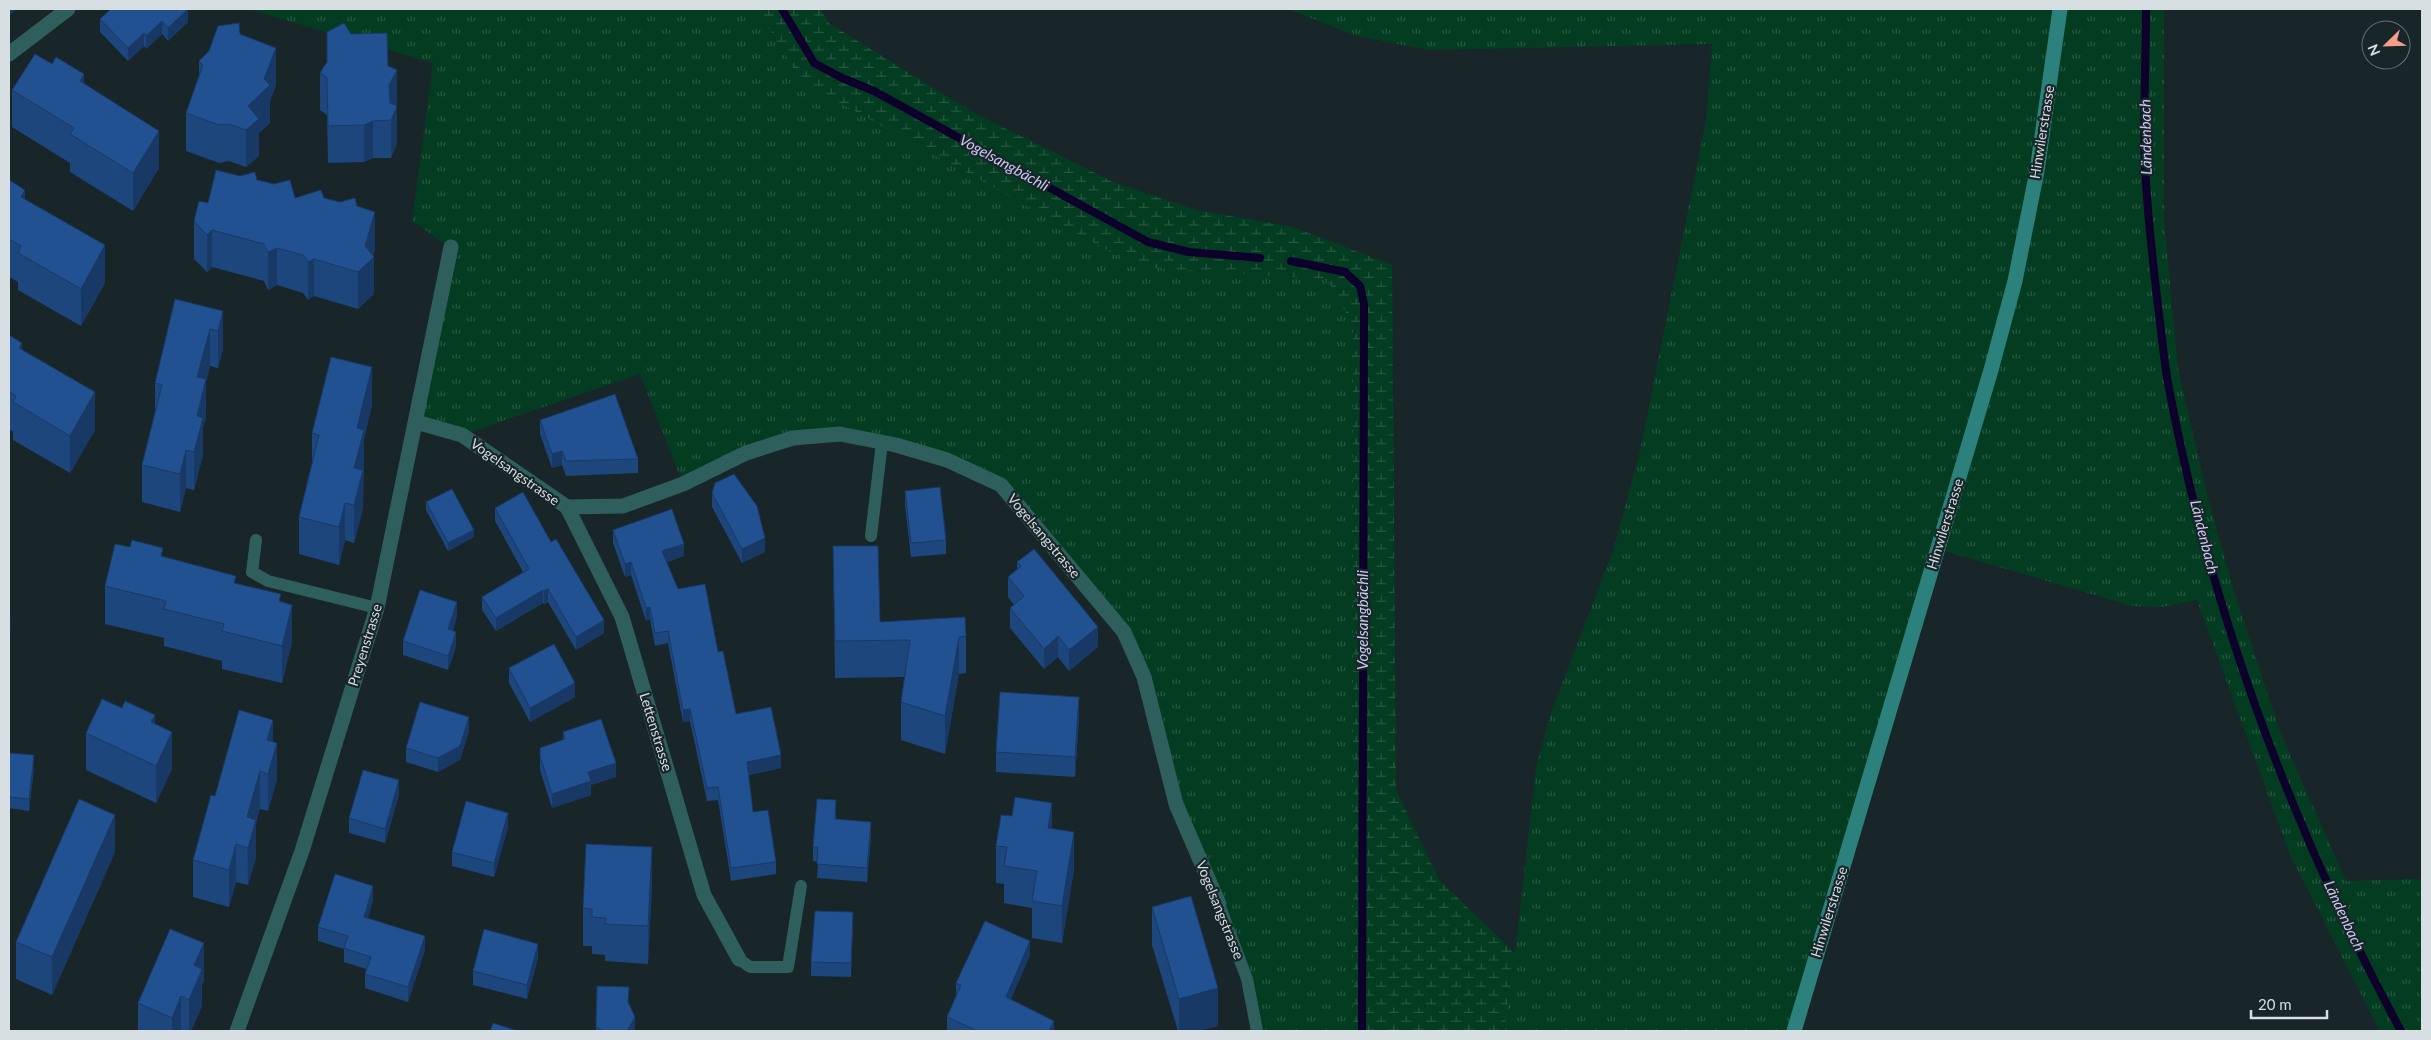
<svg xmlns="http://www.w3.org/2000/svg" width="2431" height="1040" viewBox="0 0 2431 1040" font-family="Lato,sans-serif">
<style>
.grass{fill:url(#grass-tufts)}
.wetland{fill:url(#wetland-marsh)}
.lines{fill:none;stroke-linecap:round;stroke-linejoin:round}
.stream{stroke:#0d002b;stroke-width:8}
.lane{stroke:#2f5f5c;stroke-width:12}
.street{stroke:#2f5f5c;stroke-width:15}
.secondary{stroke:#2d817c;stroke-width:15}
.wall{fill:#1d467d}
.shaded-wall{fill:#183966}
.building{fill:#225191;stroke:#183966}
.labels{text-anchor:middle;stroke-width:4.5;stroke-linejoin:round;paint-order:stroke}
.street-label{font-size:14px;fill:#d7dfe2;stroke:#182529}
.water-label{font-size:15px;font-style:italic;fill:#cec8f3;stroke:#182529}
</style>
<defs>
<pattern id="grass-tufts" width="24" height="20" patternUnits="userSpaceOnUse" patternTransform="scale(1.25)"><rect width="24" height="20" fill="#033c21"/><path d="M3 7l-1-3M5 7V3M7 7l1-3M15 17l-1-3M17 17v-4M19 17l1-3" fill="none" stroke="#275841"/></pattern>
<pattern id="wetland-marsh" width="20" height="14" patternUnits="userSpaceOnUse" patternTransform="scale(1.25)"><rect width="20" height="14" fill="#033c21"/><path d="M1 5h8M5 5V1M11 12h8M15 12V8" fill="none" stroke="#275841"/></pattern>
</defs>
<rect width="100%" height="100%" fill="#182529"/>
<!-- grass -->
<path class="grass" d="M247,9H820L830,24L974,113L1113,182L1195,210L1293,227L1392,265L1396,790L1439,880L1515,953L1536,768L1551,712L1613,551L1640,451L1706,120L1712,44L1429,50L1356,36L1288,9H2164V219L2178,369L2208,499L2234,591L2280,732L2346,881L2422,879V1031H2380L2290,855L2197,600L2162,607L2132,606L1938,549L1794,1031H1257L1247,979L1176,804L1124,632L1001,485L896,445L793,438L683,484L640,374L462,435L416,422L451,248L412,221L433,63Z"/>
<!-- wetland -->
<path class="wetland" d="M757,9H820L830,24L974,113L1113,182L1195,210L1293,227L1392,265L1396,790L1439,880L1515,954L1504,1031H1353V325L1327,279L1138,267L802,82Z"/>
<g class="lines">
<!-- stream -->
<g class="stream">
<path d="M782,9L814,63L842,78L874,91L1148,242L1189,252L1260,258"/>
<path d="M2146,9C2146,60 2143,113 2145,164C2147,214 2153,264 2159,314C2162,337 2164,360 2168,383C2210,610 2292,829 2401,1031"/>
<path d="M1291,261L1345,272L1360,286L1364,304L1362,1031"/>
</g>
<!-- lane -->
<g class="lane">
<path d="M871,536L882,442"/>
<path d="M256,540L252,572L268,581L377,608"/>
<path d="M1219,904L1247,979L1257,1031"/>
<path d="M739,959L750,967H788L801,886"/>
</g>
<!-- street -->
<g class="street">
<path d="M9,54L68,9"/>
<path d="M416,422L462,435L567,507L623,506L683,484L746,453L793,438L840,434L896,445L947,460L1001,485L1124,632L1144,677L1176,804L1219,904"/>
<path d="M567,507L622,617L704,895L739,959"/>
<path d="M237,1031L302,851L377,608L451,247"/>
</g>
<!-- secondary -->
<path class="secondary" d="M1794,1031L1991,370L2015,281L2037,171L2060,9"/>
</g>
<!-- wall -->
<g class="wall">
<path d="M107,9H187L188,22L168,41L162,34L146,49L144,46L128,61L100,32V19L109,11Z"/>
<path d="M240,34L276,85L270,101V123L259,133V156L246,167L229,161L219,163L186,151V113L199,75V61Z"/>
<path d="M388,66L397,70V143L391,158H373L364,162L328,163L327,115L320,110V73Z"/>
<path d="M84,84L159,168L133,211L70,172V163L12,127V90Z"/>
<path d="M9,180L25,199L105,283L81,326L18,290V282L9,277Z"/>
<path d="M257,180L295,198H324L357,206L375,249L373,255L374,294L358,309L314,296L308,300L303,293L277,285L268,290L264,281L212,267L207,272L194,259V221L208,203Z"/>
<path d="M223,311V349L218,368L210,366L206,382V417L203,427V455L194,490L186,488L180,512L142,502V465L155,412V383Z"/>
<path d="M9,335L95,430L70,473L13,440V432L9,429Z"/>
<path d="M372,405L364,439L363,508L354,543L345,540L339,565L299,554V517L312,462V433Z"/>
<path d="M540,420L638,459V473L566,476L562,465L552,468L540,434Z"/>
<path d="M905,491L946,540V554L911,557L905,505Z"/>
<path d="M712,493L765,552L742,563L712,507Z"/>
<path d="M426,502L474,537L448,551L426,510Z"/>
<path d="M495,508L551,542L604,633L576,650L548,602L544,604L543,603L496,631L482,610V597L523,572L495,521Z"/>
<path d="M613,530L684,556L667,562L678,589L718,652L736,714L781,768L749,775L753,812L776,862V874L731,881L718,800L707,801L690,721L683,722L668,643L655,646L650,619L646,621L631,575L625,577L613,543Z"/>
<path d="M833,546L880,622L966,636V673L959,674L945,754L901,740V702L905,677L835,678Z"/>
<path d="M163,557L236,583L281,602L292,642L282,683L222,669V661L164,646V638L105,624V586Z"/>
<path d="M1017,562L1098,647L1069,671L1058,657L1044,669L1010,628V608L1014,605L1008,597V577L1017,569Z"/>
<path d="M457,616L453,631L456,646L448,670L403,655V641Z"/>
<path d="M509,668L575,697L530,722L509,683Z"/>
<path d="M1079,718L1075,777L996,772V752Z"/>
<path d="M155,724L172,769L156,803L86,770V733Z"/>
<path d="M469,731L460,760L438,772L406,762V748Z"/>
<path d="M563,732L616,777L591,785V795L552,808L540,770V748L563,740Z"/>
<path d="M273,741L277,780L268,811L260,809L256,823V857L248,885L236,882L229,907L193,897V860L215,796Z"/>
<path d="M9,753L34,767L29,811L9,808Z"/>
<path d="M399,795L385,843L349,833V818Z"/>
<path d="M836,814V819L871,836L867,882L817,878L818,862L813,861V847Z"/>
<path d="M508,827L494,877L452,866V852Z"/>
<path d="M1052,828L1074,869L1062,943L1032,938V908L1004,903V884L996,883V846Z"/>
<path d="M115,852L52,995L16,979V942Z"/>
<path d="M652,885L648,964L605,961V955L592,954V946H583V908Z"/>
<path d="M373,900L368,918L425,950L408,1002L365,988V974L366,969L344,962V949L318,941V927Z"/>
<path d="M1152,907L1218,1026L1198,1031H1178L1152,945Z"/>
<path d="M853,926L851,977L811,976V962Z"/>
<path d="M1030,955L1011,999L1054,1031H947V1017L956,996V983Z"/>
<path d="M538,958L527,999L473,985V971Z"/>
<path d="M204,981L202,984V1006L191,1031H138V1003Z"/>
<path d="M597,986L629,1003L635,1031H596Z"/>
</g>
<!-- shaded-wall -->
<g class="shaded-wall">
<path d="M10,9H17L10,15Z"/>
<path d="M188,9V22L168,41V28Z"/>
<path d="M162,21V34L146,49V36Z"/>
<path d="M144,33V46L128,61V48Z"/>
<path d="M276,48V85L270,101V123L259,133V156L246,167V130L248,106L264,79Z"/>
<path d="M397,70V143L391,158V120H390L389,85Z"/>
<path d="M84,74V111L80,81Z"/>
<path d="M373,121V158L364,162V125Z"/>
<path d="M159,131V168L133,211V173Z"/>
<path d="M25,190V227L21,197Z"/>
<path d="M375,212V249L372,259L374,257V294L358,309V272Z"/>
<path d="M212,230V267L207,272V235Z"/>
<path d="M105,245V283L81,326V289Z"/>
<path d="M277,248V285L268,290V252Z"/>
<path d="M314,259V296L308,300V262Z"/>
<path d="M223,311V349L218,368V331Z"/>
<path d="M210,329V366L206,382V417L203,427V455L194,490V452L197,377Z"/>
<path d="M22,343V380L19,348Z"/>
<path d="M372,367V405L364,439L363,508L354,543V468L357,428Z"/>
<path d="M95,392V430L70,473V436Z"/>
<path d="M186,450V488L180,512V474Z"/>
<path d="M562,451V465L552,468V454Z"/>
<path d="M345,503V540L339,565V527Z"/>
<path d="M474,530V537L448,551V543Z"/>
<path d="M765,538V552L742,563V549Z"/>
<path d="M684,544V556L662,564V551Z"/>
<path d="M631,562V575L625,577V564Z"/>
<path d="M548,589V602L544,604V591Z"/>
<path d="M543,590V603L496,631V618Z"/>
<path d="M457,602V616L448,643V629Z"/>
<path d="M292,605V642L282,683V646Z"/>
<path d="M650,607V619L646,621V608Z"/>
<path d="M10,618V650L9,689V658Z"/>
<path d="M604,620V633L576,650V637Z"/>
<path d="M1098,627V647L1069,671V650Z"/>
<path d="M456,632V646L448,670V656Z"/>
<path d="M1058,636V657L1044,669V649Z"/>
<path d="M959,637V674L945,754V716Z"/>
<path d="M575,683V697L530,722V708Z"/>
<path d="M1079,697V718L1075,777V757Z"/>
<path d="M690,709V721L683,722V710Z"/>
<path d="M155,715V752L151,722Z"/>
<path d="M469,717V731L460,760L438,772V758Z"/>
<path d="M273,720V757L267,740Z"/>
<path d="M172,732V769L156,803V766Z"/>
<path d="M277,743V780L268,811V774Z"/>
<path d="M34,755V767L29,811V799Z"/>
<path d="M781,755V768L747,775V762Z"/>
<path d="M616,763V777L591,785V795L552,808V794L588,772Z"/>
<path d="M260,771V809L256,823V857L248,885L247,817Z"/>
<path d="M399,780V795L385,843V829Z"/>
<path d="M1052,803V840L1048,828Z"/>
<path d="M508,813V827L494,877V863Z"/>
<path d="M115,815V852L52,995V957Z"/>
<path d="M871,822V836L867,882V868Z"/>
<path d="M1074,832V869L1062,943V906Z"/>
<path d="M236,844V882L229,907V870Z"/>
<path d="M652,847V885L648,964V926Z"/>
<path d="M373,886V900L364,931V917Z"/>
<path d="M425,936V950L408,1002V987Z"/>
<path d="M1030,941V955L1006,1011V997Z"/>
<path d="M204,943V981L202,984V1006L191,1031H189V1000L194,965Z"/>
<path d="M538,944V958L527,999V985Z"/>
<path d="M1218,988V1026L1198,1031H1179V999Z"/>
<path d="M181,996V1031H172V1018Z"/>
<path d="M635,1017V1031H627Z"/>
<path d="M1054,1021V1031H1049Z"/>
</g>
<!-- building -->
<g class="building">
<path d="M111,9H188L168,28L162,21L146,36L144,33L128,48L100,19Z"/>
<path d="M239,23L240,34L276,48L264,79L270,85L248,106L259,119L246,130L229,124L219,125L186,113L203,65L199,61L209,51L218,26Z"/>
<path d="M344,23L351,34L387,33L388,66L397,70L389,85L390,103L397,106L391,120L373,121L364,125L328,126L327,78L320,73L327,62V32Z"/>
<path d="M35,54L52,64L56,57L84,74L80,81L159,131L133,173L70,134L74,128L12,90Z"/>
<path d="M216,170L240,176L255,172L257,180L274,184L290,180L295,198L321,190L324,198L340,202L355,198L357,206L375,212L365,246L374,257L358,272L314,259L308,262L303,255L277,248L268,252L264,244L212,230L207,235L194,221L199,201L208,203Z"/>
<path d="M9,180L25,190L21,197L105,245L81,289L18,253L21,246L9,239Z"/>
<path d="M175,299L223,311L218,331L210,329L197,377L206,379L197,416L203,418L194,452L186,450L180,474L142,465L162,385L155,383Z"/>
<path d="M9,335L22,343L19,348L95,392L70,436L13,402L16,396L9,392Z"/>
<path d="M331,357L372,367L357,428L364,430L354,468L363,470L354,505L345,503L339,527L299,517L319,435L312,433Z"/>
<path d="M615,394L638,459L566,461L562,451L552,454L540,420Z"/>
<path d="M734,474L757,506L765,538L742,549L712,493L715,483Z"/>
<path d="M940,487L946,540L911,543L905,491Z"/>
<path d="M452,489L474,530L448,543L426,502Z"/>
<path d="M523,492L551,542L556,539L604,620L576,637L548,589L544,591L543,590L496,618L482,597L529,569L495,508Z"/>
<path d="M672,509L684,544L662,551L678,589L705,584L718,652L723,651L736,714L771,707L781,755L747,762L753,812L768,810L776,862L731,868L718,787L707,788L690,709L683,710L668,631L655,633L650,607L646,608L631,562L625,564L613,530Z"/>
<path d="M132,540L163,548L161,556L236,576L234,583L281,594L279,601L292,605L282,646L222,631L224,624L164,609L166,601L105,586L115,544L130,547Z"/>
<path d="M833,546H878L880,622L965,617L966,636L959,637L945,716L901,702L910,640L835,641Z"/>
<path d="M1034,549L1098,627L1069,650L1058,636L1044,649L1010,608L1024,596L1008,577L1021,566L1017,562Z"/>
<path d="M420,590L457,602L448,629L456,632L448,656L403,641Z"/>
<path d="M9,618H10L9,658Z"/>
<path d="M554,644L575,683L530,708L509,668Z"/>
<path d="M1000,692L1079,697L1075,757L996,752Z"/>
<path d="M102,699L122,708L125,701L155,715L151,722L172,732L156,766L86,733Z"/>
<path d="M420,702L469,717L460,746L438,758L406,748Z"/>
<path d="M239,710L273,720L267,740L277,743L268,774L260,771L247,817L256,820L248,848L236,844L229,870L193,860L211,795L215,796Z"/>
<path d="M601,719L616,763L588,772L591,781L552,794L540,756V748L565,739L563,732Z"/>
<path d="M9,753L34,755L29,799L9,797Z"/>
<path d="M363,770L399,780L385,829L349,818Z"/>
<path d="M1015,797L1052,803L1048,828L1074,832L1062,906L1032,901L1037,871L1004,866L1007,847L996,846L1001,815L1012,816Z"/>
<path d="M79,799L115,815L52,957L16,942Z"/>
<path d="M817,799L836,800L835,819L871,822L867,868L817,864L818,847H813Z"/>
<path d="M466,801L508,813L494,863L452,852Z"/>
<path d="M586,844L652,847L648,926L605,924L606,918L592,917V909L583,908Z"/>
<path d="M335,874L373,886L364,917L425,936L408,987L365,974L371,957L344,948L348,936L318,927Z"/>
<path d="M1191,896L1218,988L1179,999L1152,907Z"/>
<path d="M815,911L853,912L851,963L811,962Z"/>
<path d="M985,921L1030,941L1006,997L1054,1021L1049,1031H978L947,1017L961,985L956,983Z"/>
<path d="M170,929L204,943L194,965L202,969L189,1000L181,996L172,1018L138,1003Z"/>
<path d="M484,929L538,944L527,985L473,971Z"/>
<path d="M597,986L629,987L628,1002L635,1017L627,1031H603L596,1027Z"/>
<path d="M493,1023L518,1031H490Z"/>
</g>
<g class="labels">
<!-- street labels -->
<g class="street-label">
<text transform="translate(2042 132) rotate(-81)" y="5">Hinwilerstrasse</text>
<text transform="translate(515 472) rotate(35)" y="5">Vogelsangstrasse</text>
<text transform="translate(1945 524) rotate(-73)" y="5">Hinwilerstrasse</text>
<text transform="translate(1044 536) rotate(50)" y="5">Vogelsangstrasse</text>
<text transform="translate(365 645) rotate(-73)" y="5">Preyenstrasse</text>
<text transform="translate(656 732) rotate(73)" y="5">Lettenstrasse</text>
<text transform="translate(1220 910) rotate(68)" y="5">Vogelsangstrasse</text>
<text transform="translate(1829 912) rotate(-73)" y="5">Hinwilerstrasse</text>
</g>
<!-- water labels -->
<g class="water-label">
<text transform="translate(2146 137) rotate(-91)" y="5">Ländenbach</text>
<text transform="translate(1004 163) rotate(29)" y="5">Vogelsangbächli</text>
<text transform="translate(2204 537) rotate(76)" y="5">Ländenbach</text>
<text transform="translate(1363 620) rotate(-90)" y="5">Vogelsangbächli</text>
<text transform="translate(2344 916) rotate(65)" y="5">Ländenbach</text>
</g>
</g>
<!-- border -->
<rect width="2431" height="1040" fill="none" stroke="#d7dfe2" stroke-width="20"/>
<!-- north arrow -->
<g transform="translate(2386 45) rotate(247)"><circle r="24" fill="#182529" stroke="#646f73"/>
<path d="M0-4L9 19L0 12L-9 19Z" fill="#f49d8c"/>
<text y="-8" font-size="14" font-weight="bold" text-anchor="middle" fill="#d7dfe2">N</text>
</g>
<!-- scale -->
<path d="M2251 1010v8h76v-8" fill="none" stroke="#d7dfe2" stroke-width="2.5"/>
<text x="2258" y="1010" font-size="15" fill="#d7dfe2" stroke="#182529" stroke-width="4" paint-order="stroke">20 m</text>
</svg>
